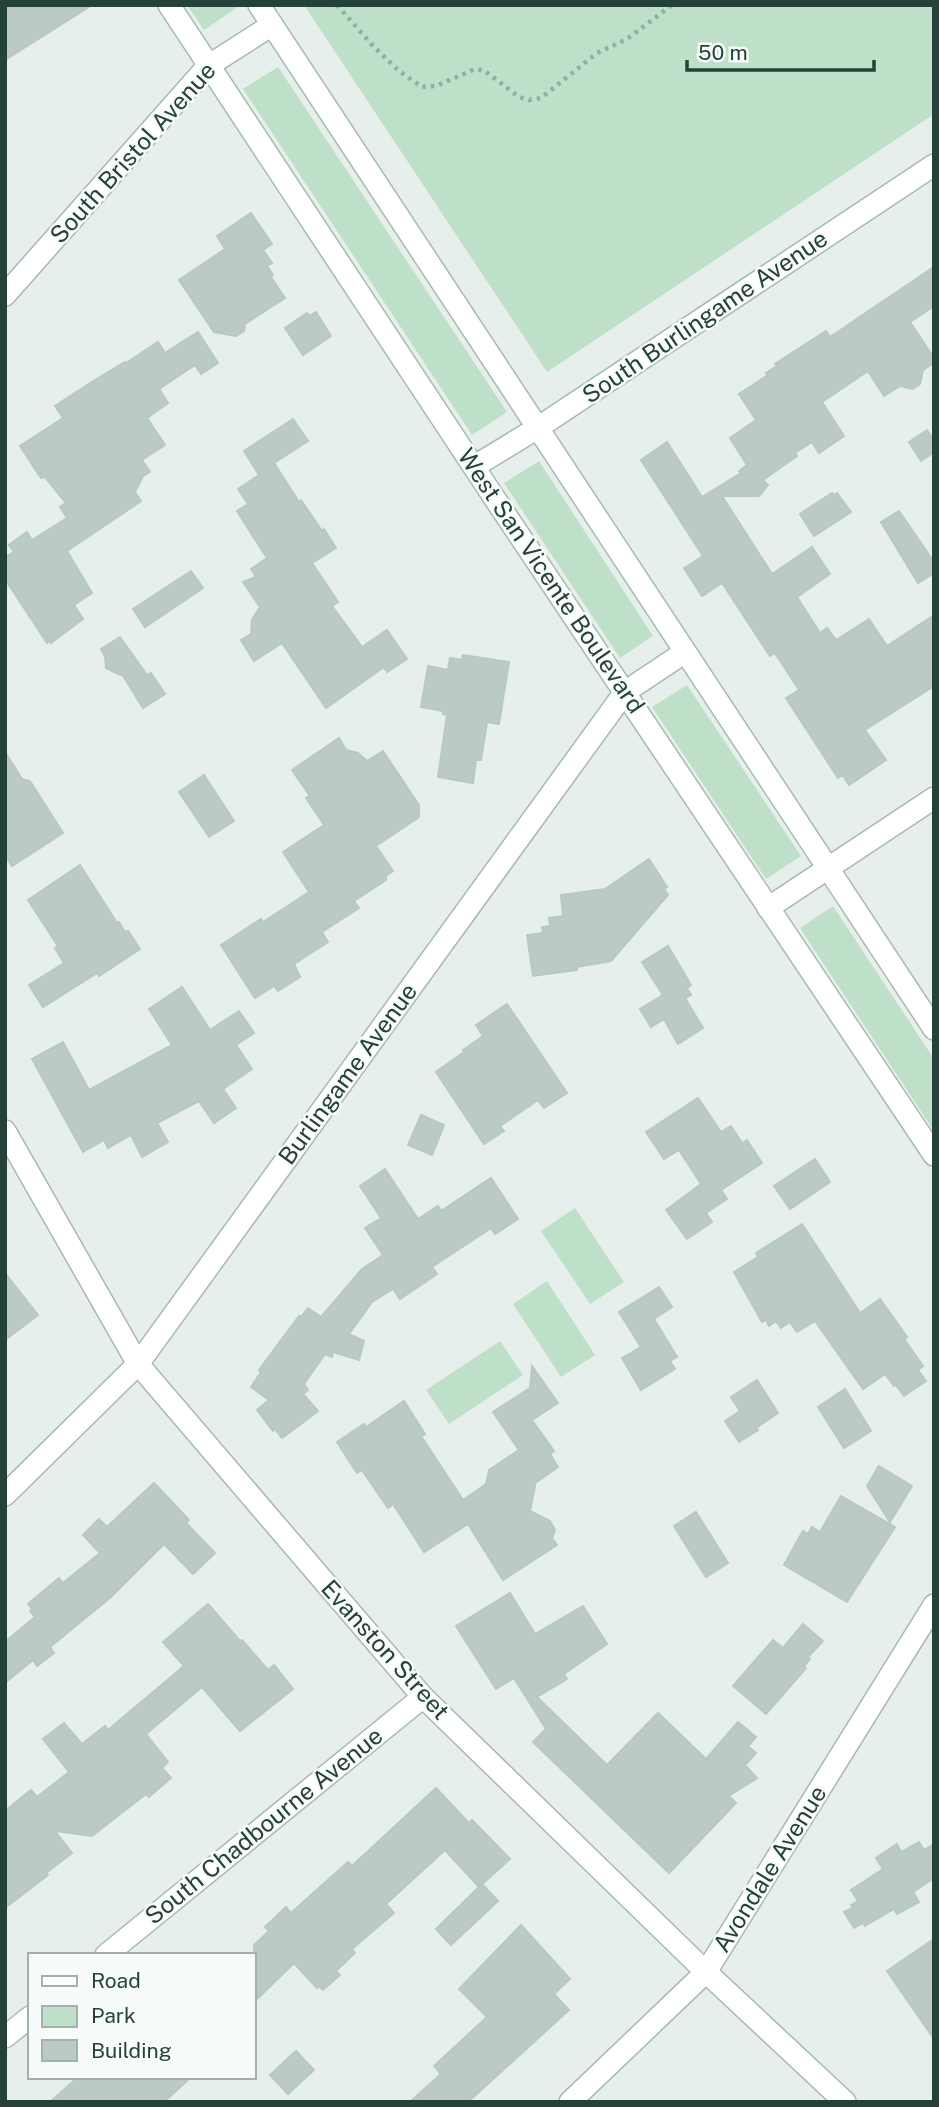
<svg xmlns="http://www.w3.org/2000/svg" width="939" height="2107" viewBox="0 0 939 2107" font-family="'Public Sans',sans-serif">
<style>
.green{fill:#bfe0c8}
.building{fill:#bbcac4;stroke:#b8c9c2;stroke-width:2}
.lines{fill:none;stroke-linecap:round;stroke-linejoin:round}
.street-casing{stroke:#a8b8b2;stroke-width:24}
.secondary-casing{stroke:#a4bbb3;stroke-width:24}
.path{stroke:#86b3a5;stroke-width:4.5;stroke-dasharray:3.5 5;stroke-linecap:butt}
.street{stroke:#fff;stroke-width:21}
.secondary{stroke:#fff;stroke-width:21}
.labels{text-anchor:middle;stroke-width:5;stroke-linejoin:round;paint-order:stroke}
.street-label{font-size:24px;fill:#24423a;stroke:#f7fbf9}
</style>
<rect width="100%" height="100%" fill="#e6efeb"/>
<!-- green -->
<g class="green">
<path d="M187,5H237L238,7L204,30Z"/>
<path d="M304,5H934V114L547,372Z"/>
<path d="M278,67L507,412L472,435L243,89Z"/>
<path d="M539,461L653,636L620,658L504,483Z"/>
<path d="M687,685L801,856L766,879L652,707Z"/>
<path d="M833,906L934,1059V1131L800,928Z"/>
<path d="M575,1208L624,1282L590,1304L541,1231Z"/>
<path d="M547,1281L595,1355L561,1377L513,1304Z"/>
<path d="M500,1341L523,1375L449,1424L426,1390Z"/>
</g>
<!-- building -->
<g class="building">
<path d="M5,5H92L5,60Z"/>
<path d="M251,213L272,244L263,250L272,263L267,266L273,275L271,277L285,298L245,324L244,331L236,336L214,332L179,280L225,249L217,236Z"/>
<path d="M934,267V306L910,322L934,358V363L923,370L920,384L913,389L900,386L884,396L868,371L822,402L844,436L819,453L812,442L795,453L797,456L763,480L768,485L759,496H722L772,574L812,547L830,574L797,597L820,633L827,628L836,640L869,619L887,646L934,615V686L865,730L886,760L849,785L843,775L838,778L786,698L799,690L775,653L770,656L722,583L702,596L684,568L703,556L641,460L667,442L702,497L741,473L739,471L747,465L730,438L756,420L739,394L768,375L766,373L777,366L775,364L826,331L830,337Z"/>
<path d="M316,312L331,336L303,355L285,328L307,313L309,316Z"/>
<path d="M198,332L218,363L201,374L195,365L159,389L168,403L147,418L165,445L142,460L150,472L143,476L135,492L141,501L67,551L92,593L74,605L83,619L51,643L49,641L47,643L5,579V557L14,552L9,545L27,532L32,540L67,518L60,507L66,503L45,477L41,478L20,446L63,418L55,406L90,383L125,362L126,363L158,342L165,353Z"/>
<path d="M293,419L308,441L274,463L299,502L301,500L322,531L324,529L336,548L312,563L338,602L332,606L362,647L387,630L407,659L387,672L384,667L326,708L282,643L254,661L241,640L251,634L252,620L260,607L243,582L256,577L251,569L267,558L237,511L248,504L238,489L259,475L244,451Z"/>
<path d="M927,430L934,440V452L921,461L909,442Z"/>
<path d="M832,493L834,495L837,493L851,512L814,536L800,514Z"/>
<path d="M899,511L934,562V573L918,583L881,522Z"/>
<path d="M191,571L203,588L145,627L133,609Z"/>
<path d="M120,637L147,675L151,673L165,694L143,708L122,674L120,675L106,668L105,656L101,649Z"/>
<path d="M463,655L509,662L499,724L487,722L481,760H476L473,783L438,777L447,715L443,714V711L421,707L428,666L448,670L450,658L462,660Z"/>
<path d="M339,738L346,750L358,753L367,761L383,751L419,805V817L376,846L393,871L386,876V880L354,901L359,908L322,932L328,942L294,964L300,977L278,991L274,986L255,998L221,945L261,919L263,922L309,892L283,852L324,825L306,798L310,796L292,770Z"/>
<path d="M5,752L22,779L30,781L63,833L12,866L5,855Z"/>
<path d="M204,775L234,821L209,837L179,792Z"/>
<path d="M649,859L667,887L664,889L668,895L611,961L577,967V970L533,976L527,935L543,933L542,927L550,926L549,918L563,916L561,895L605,889Z"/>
<path d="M80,865L117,923L119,922L125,932L128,931L140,949L99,976L97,973L43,1007L29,985L64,963L55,948L58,946L28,900Z"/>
<path d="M668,946L691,985L687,988L691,995L685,998L703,1028L678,1044L664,1019L651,1027L640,1009L663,995L642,962Z"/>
<path d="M182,987L210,1030L239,1011L254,1033L236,1045L252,1069L223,1089L236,1108L214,1123L199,1101L157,1123L168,1142L142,1157L131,1135L108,1148L104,1140L83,1152L32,1059L63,1042L89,1090L172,1045L149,1009Z"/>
<path d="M507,1004L567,1093L544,1108L538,1100L500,1126L504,1131L484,1144L436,1072L464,1052L463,1050L483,1036L476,1025Z"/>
<path d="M698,1098L721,1132L731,1126L742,1143L747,1140L762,1163L721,1190L727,1199L706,1213L712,1222L687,1239L666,1210L701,1184L679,1150L664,1159L646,1132Z"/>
<path d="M421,1115L444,1125L432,1155L408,1145Z"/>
<path d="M815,1159L830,1182L790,1209L774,1186Z"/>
<path d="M385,1169L418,1219L438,1206L441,1211L491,1178L518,1219L495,1234L491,1228L432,1267L437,1274L400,1299L393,1289L372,1302L349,1334L364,1341L359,1360L333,1352L332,1357L325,1354L304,1384L308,1390L303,1394L318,1411L282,1438L275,1429L273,1431L257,1410L269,1400L251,1387L261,1372L259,1370L299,1316L301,1317L308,1308L321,1317L362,1269L383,1255L365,1228L381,1218L360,1186Z"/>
<path d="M802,1224L860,1313L880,1299L907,1337L904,1339L923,1366L918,1370L926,1381L904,1396L896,1385L894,1386L885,1374L863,1389L815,1321L797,1332L790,1322L781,1328L776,1321L769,1326L766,1320L762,1322L734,1272L758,1257L756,1253Z"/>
<path d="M5,1273L38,1315L5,1340Z"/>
<path d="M659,1287L672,1307L654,1319L677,1357L670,1361L675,1369L641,1390L622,1358L641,1347L619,1312Z"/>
<path d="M532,1366L558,1403L532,1420L554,1451L550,1454L558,1467L534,1484L535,1486L530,1511L550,1521L555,1530L552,1538L557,1545L503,1580L468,1524L424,1552L393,1504L388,1508L362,1470L357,1473L337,1442L364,1424L366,1427L404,1401L425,1434L421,1436L463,1500L486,1484L489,1470L519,1450L493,1412L530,1388Z"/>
<path d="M757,1380L778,1413L756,1428L758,1430L739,1442L725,1421L740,1411L731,1397Z"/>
<path d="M845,1389L871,1431L844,1448L818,1407Z"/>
<path d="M879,1466L912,1486L890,1522L867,1486Z"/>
<path d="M154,1483L189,1520L186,1523L215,1553L193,1574L164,1544L111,1597L50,1647L54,1653L37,1666L33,1660L5,1683V1642L35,1617L30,1611L32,1609L28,1604L59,1578L63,1583L100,1553L83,1535L99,1519L107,1527Z"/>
<path d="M841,1496L895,1527L847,1602L784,1565L803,1531L808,1534L812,1527L820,1532Z"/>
<path d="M696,1512L728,1563L706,1577L674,1526Z"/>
<path d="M510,1593L535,1634L583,1606L607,1644L564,1674L567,1679L537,1697L607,1765L658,1713L706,1759L738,1722L756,1737L748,1746L756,1753L745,1765L757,1778L729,1796L736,1803L669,1873L533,1742L546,1729L514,1678L496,1689L456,1626Z"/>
<path d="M208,1604L240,1641L242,1640L268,1670L274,1665L293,1689L240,1731L202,1687L146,1734L168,1762L162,1768L171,1778L149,1797L146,1794L92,1836L55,1831L72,1853L46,1873L48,1875L5,1908V1811L31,1790L37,1797L69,1772L43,1739L64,1723L82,1744L105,1726L108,1730L184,1666L163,1642Z"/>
<path d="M803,1624L823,1641L808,1657L810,1659L804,1666L806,1668L766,1714L733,1686L773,1640L783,1648Z"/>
<path d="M436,1788L469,1823L472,1820L510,1859L479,1887L445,1850L386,1904L394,1913L352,1949L355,1953L336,1971L340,1975L323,1990L319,1986L317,1988L294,1963L254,2002V1945L269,1931L265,1927L286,1907L291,1913L348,1862L352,1866Z"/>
<path d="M919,1842L924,1850L934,1844V1878L913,1892L919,1902L897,1914L894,1909L865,1926L863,1923L854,1928L844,1912L853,1908L851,1905L858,1901L851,1890L883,1869L876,1858L897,1844L901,1852Z"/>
<path d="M482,1884L498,1901L451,1945L436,1929Z"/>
<path d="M521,1925L570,1979L554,1994L569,2010L468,2102H410L441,2074L434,2066L487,2017L459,1989Z"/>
<path d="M934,1939V2039L887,1971Z"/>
<path d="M296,2051L314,2070L288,2094L270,2075Z"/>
<path d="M78,2077H191L164,2102H50Z"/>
</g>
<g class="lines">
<defs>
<g id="street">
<path d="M5,295L208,66L272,25"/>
<path d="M475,466L539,427L934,165"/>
<path d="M768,908L934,798"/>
<path d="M5,1131L138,1364L423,1697L706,1972L845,2102"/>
<path d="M5,1495L138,1364L625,692L685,652"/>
<path d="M106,1955L423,1697"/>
<path d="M5,2037L30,2017"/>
<path d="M570,2102L706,1972L934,1605"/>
</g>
<g id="secondary">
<path d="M169,5L493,496L934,1155"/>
<path d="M259,5L934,1029"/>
</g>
</defs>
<!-- street casing -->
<use href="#street" class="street-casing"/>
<!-- secondary casing -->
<use href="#secondary" class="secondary-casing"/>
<!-- path -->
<path class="path" d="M337,5L374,47L399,71L422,87L436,86L475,69L485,71L519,97L529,100L541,98L597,53L627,39L672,5"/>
<!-- street -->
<use href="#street" class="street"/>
<!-- secondary -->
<use href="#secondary" class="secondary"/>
</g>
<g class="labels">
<!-- street labels -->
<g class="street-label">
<text transform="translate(133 153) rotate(-48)" y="8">South Bristol Avenue</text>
<text transform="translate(705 317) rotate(-34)" y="8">South Burlingame Avenue</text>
<text transform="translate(551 581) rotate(56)" y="8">West San Vicente Boulevard</text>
<text transform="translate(348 1074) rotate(-54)" y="8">Burlingame Avenue</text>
<text transform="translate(385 1650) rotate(48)" y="8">Evanston Street</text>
<text transform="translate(264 1826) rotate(-39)" y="8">South Chadbourne Avenue</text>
<text transform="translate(770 1869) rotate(-58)" y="8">Avondale Avenue</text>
</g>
</g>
<!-- border -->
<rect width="939" height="2107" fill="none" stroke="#24423a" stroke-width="14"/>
<!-- legend -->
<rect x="28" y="1953" width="228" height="126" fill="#f7fbf9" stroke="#a3b1ad" stroke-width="2"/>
<rect x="42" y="1976" width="35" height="10" fill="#ffffff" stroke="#a3b1ad" stroke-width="2"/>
<text x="91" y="1988" font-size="21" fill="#24423a">Road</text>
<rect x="42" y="2006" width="35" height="21" fill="#bfe0c8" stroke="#a3b1ad" stroke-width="2"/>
<text x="91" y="2023" font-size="21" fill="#24423a">Park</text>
<rect x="42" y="2040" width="35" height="21" fill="#bbcac4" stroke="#a3b1ad" stroke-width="2"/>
<text x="91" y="2058" font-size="21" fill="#24423a">Building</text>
<!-- scale -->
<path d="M687 60v10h187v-10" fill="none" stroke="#24423a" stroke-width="3.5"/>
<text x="698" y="60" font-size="21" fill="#24423a" stroke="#f7fbf9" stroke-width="5" paint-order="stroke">50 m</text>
</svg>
